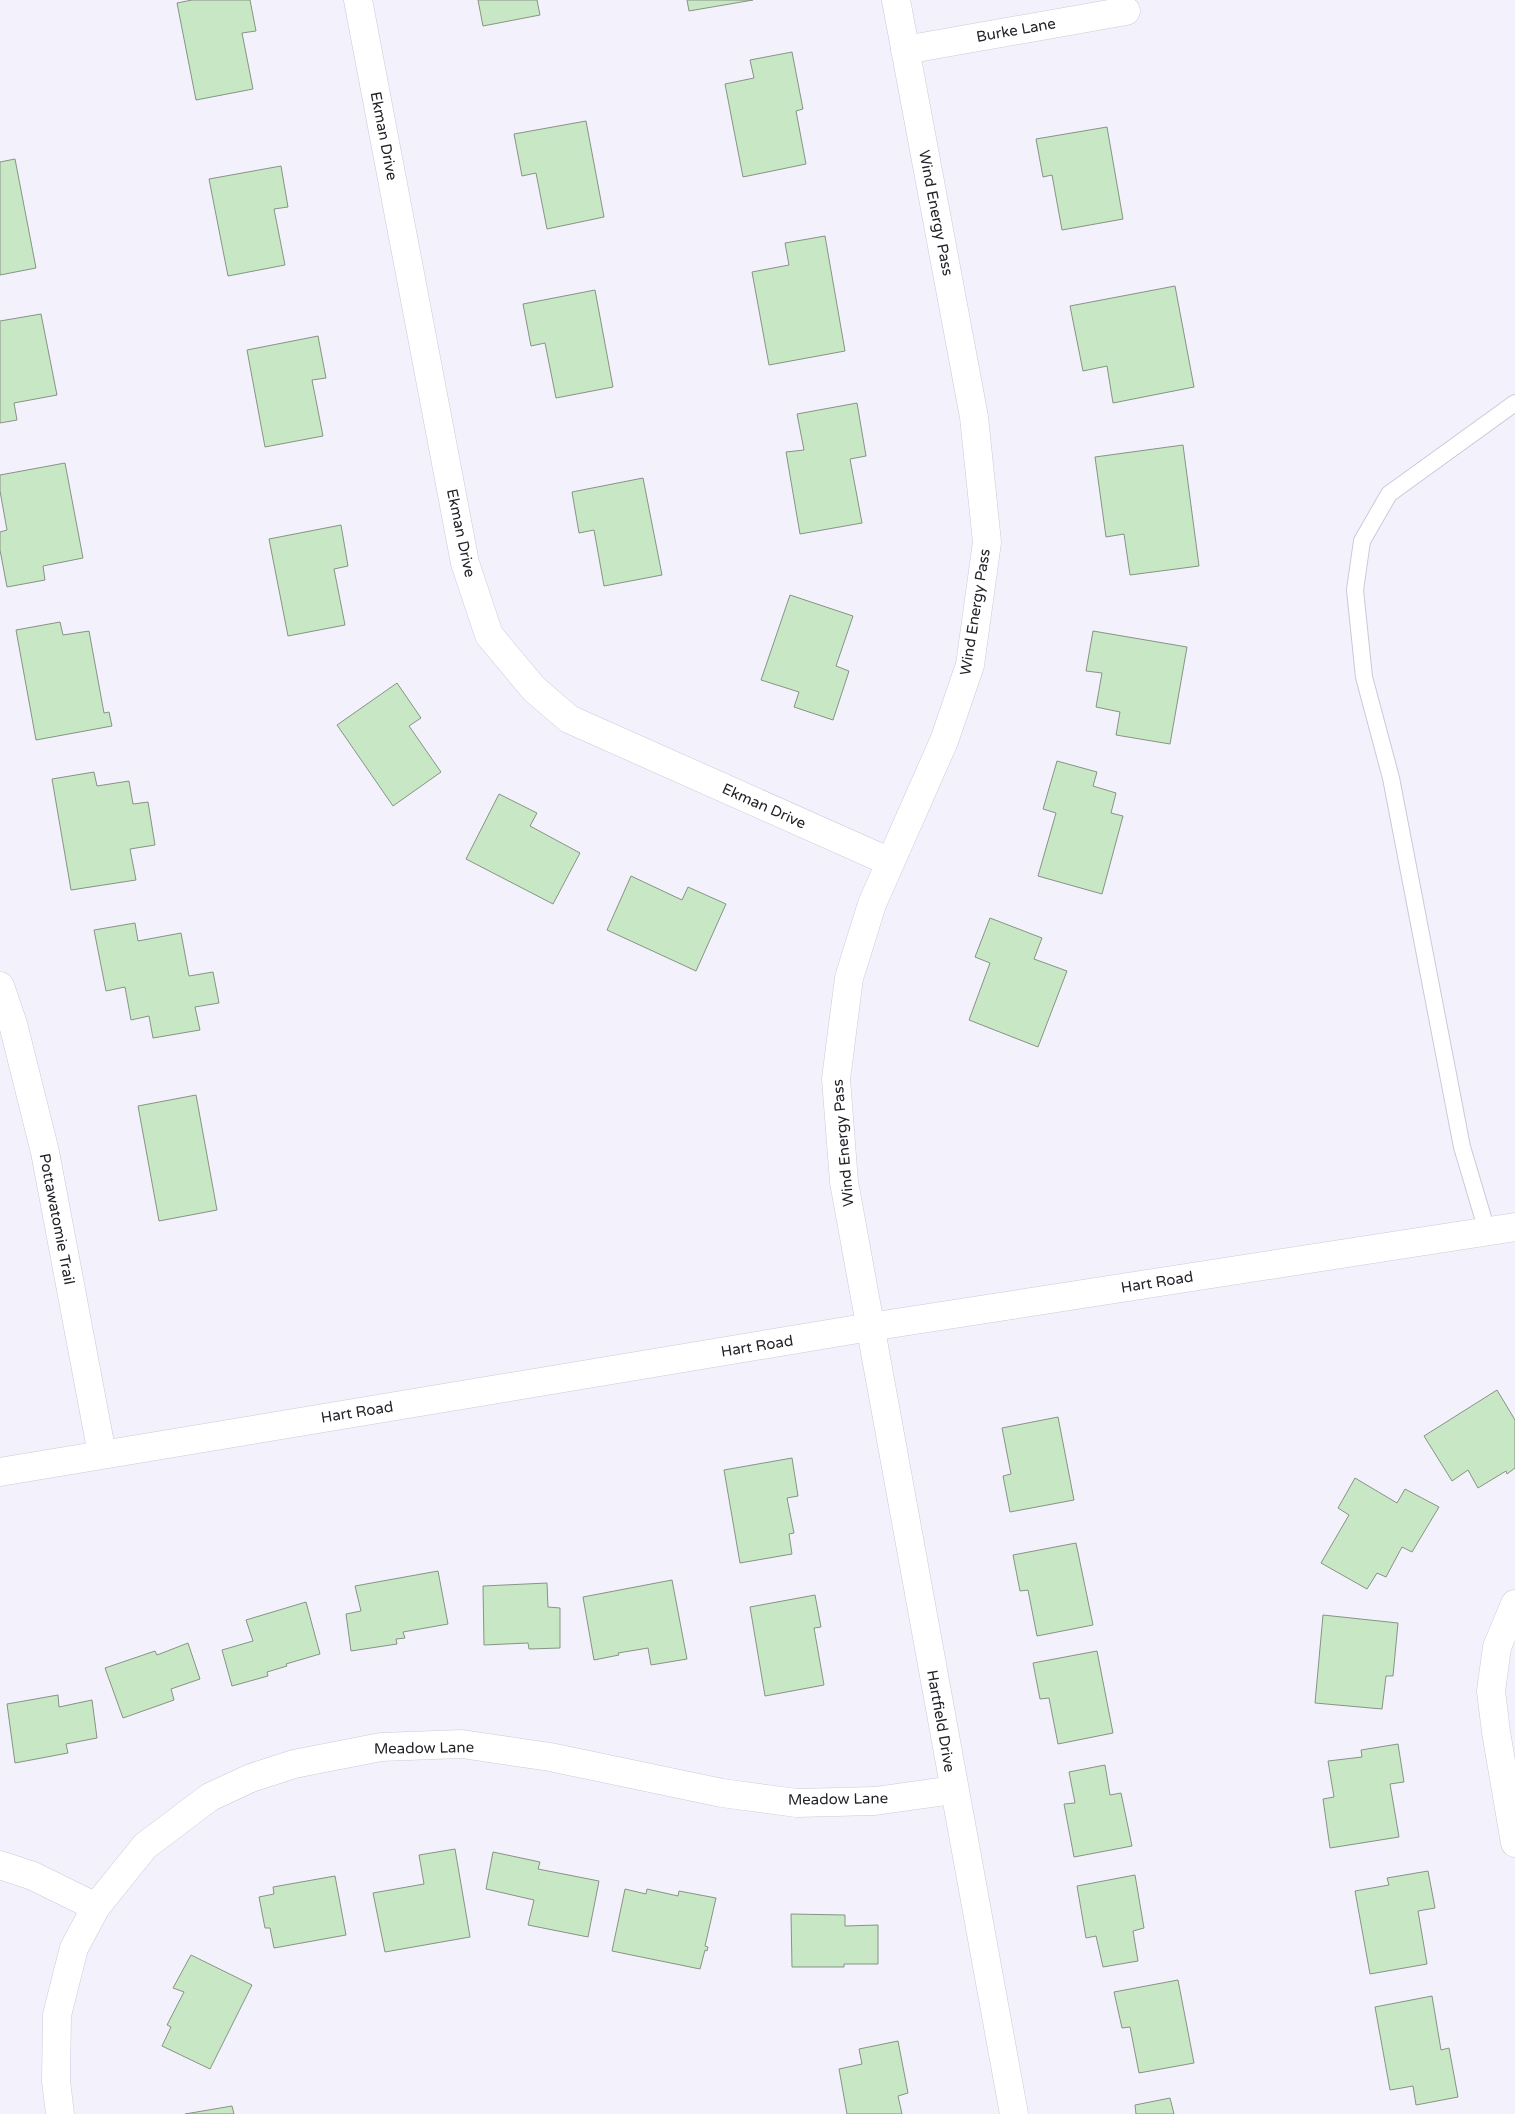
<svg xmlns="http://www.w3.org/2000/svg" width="1515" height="2114" viewBox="0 0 1515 2114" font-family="'Varela Round',sans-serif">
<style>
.building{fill:#c8e7c4;stroke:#889386}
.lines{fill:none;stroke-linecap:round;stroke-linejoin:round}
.lane-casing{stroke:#cbc9da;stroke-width:18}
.street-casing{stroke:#cbc9da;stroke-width:29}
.secondary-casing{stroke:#cbc9da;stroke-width:29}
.lane{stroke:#fff;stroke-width:16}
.street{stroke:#fff;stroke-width:28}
.secondary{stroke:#fff;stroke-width:28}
.labels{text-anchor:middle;stroke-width:5;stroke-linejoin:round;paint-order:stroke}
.street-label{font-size:15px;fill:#232228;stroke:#fff}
</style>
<rect width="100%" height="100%" fill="#f3f2fc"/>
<!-- building -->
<g class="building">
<path d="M192,0H250L256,31L242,33L253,89L196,100L177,3Z"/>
<path d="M478,0H537L540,15L483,26Z"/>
<path d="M687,0H753L689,11Z"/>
<path d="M792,52L803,109L796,111L806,164L743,177L725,84L754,78L750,60Z"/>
<path d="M586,121L604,217L547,229L536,173L522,176L514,134Z"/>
<path d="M1107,127L1123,219L1062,230L1052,175L1043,177L1036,139Z"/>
<path d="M15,159L36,268L0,275V162Z"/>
<path d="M281,166L288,207L274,209L285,265L228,276L209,179Z"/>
<path d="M825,236L845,351L769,365L752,272L789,265L785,243Z"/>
<path d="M1175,286L1194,387L1113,403L1107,366L1083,371L1070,306Z"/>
<path d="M595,290L613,387L556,398L545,343L531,346L523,304Z"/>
<path d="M41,314L57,395L14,403L17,420L0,423V321Z"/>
<path d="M318,336L326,378L312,380L323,436L265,447L247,350Z"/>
<path d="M857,403L866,456L850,459L862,523L800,534L786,452L804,450L797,414Z"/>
<path d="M1183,445L1199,566L1130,575L1124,534L1106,537L1095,457Z"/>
<path d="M65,463L83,558L43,566L45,580L7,587L0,550V532L7,530L0,491V475Z"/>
<path d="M643,478L662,575L604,586L594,530L579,533L572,492Z"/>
<path d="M341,525L348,566L334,569L345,625L288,636L269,539Z"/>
<path d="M790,595L853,616L836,666L849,671L833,720L794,707L799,692L761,680Z"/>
<path d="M60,622L63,635L89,631L104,713L109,712L112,726L36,740L16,630Z"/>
<path d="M1093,631L1187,647L1170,744L1116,735L1120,712L1096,707L1102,673L1086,671Z"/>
<path d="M397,683L421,718L409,726L441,772L393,806L337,725Z"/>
<path d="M1057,761L1097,772L1093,786L1116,793L1111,813L1123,816L1102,894L1038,876L1056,813L1043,809Z"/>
<path d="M94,772L97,786L129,781L133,804L148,802L155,845L130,849L136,880L71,890L52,779Z"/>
<path d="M499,794L537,813L530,826L580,853L553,904L466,859Z"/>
<path d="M631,876L682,900L688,887L726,904L696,971L607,930Z"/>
<path d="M990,918L1042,938L1034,959L1067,971L1038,1047L969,1020L990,963L975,957Z"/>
<path d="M135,923L138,941L181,933L189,976L213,972L219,1003L195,1007L200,1030L153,1038L149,1016L131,1020L125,987L106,991L94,930Z"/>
<path d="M196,1095L217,1210L159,1221L138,1106Z"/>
<path d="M1497,1390L1515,1420V1468L1507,1474L1506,1471L1478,1488L1468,1470L1452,1481L1424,1436Z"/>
<path d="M1058,1417L1074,1500L1010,1512L1003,1476L1011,1474L1002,1428Z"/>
<path d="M792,1458L798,1496L787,1498L794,1533L789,1534L792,1554L740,1563L724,1470Z"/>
<path d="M1355,1478L1397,1503L1405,1489L1439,1507L1412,1552L1402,1547L1386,1577L1377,1573L1367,1589L1321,1563L1349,1515L1338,1508Z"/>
<path d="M1076,1543L1093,1625L1037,1636L1028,1590L1020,1591L1013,1555Z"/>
<path d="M438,1571L448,1624L403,1632L405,1638L396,1639L397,1644L351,1651L346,1614L361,1611L355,1586Z"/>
<path d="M672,1580L687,1659L651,1665L648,1648L618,1653L619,1655L594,1660L583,1597Z"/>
<path d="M547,1583L548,1607L560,1608V1648L529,1649L528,1643L484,1645L483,1586Z"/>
<path d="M815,1595L821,1627L814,1628L824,1685L765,1696L750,1607Z"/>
<path d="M306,1602L320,1654L286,1664L287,1666L267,1672L268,1676L232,1686L222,1650L253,1641L246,1620Z"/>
<path d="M1323,1615L1398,1623L1393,1676H1386L1382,1709L1315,1703Z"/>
<path d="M188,1643L200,1679L171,1689L174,1700L123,1718L105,1668L155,1651L157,1655Z"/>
<path d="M1097,1651L1113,1733L1058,1744L1049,1698L1040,1699L1033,1663Z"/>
<path d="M58,1695L59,1707L92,1700L97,1738L66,1744L68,1753L15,1763L7,1704Z"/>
<path d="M1398,1744L1404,1782L1390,1784L1399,1837L1330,1848L1323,1799L1334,1797L1328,1761L1362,1757L1361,1750Z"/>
<path d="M1105,1765L1110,1795L1121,1793L1132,1846L1074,1857L1064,1804L1075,1803L1069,1772Z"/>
<path d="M455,1849L470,1937L385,1952L373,1893L424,1884L419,1855Z"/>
<path d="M493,1852L540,1862L538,1869L599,1881L588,1937L528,1925L534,1900L486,1889Z"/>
<path d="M1428,1871L1435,1908L1418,1911L1427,1964L1370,1974L1355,1891L1389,1885L1387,1878Z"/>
<path d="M1135,1875L1144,1928L1133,1931L1138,1961L1103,1967L1096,1936L1086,1938L1077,1886Z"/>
<path d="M335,1876L346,1935L274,1948L270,1928H265L259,1897L274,1894L273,1887Z"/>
<path d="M625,1889L646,1894L647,1889L678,1896L679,1891L716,1898L705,1946L708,1947L707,1951L705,1950L700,1969L612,1951Z"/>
<path d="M791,1914L845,1915V1926L878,1925V1964H844V1967H792Z"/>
<path d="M191,1955L252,1985L210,2069L162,2046L171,2027L167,2025L184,1992L173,1988Z"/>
<path d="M1178,1980L1194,2063L1139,2073L1130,2027L1122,2028L1114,1992Z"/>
<path d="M1432,1996L1441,2050L1449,2048L1458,2097L1416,2105L1413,2086L1390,2090L1375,2007Z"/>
<path d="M898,2041L908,2093L898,2096L902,2114H847L839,2069L862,2064L859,2049Z"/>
<path d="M1170,2098L1174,2114H1136L1135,2105Z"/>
<path d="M232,2106L234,2114H185Z"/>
</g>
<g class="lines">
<defs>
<path id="lane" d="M1487,1231L1462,1147L1391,778L1364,677L1355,590L1362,541L1389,494L1515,403"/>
<g id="street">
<path d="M358,0L465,563L489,635L534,689L569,719L890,862"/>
<path d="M896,0L974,417L987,542L970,665L944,741L872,904L849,978L836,1079L844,1182L1014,2114"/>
<path d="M905,50L1126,11"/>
<path d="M0,986L13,1024L45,1152L102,1454"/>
<path d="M1515,1604L1497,1647L1491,1691L1496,1732L1515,1843"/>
<path d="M0,1865L33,1876L96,1907"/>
<path d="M60,2114L56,2081L57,2015L74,1948L96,1907L145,1846L210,1797L251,1778L294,1764L381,1747L462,1744L550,1757L722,1793L797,1803L875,1801L954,1790"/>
</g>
<path id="secondary" d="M0,1472L870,1327L1515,1227"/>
</defs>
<!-- lane casing -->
<use href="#lane" class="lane-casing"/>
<!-- street casing -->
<use href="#street" class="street-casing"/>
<!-- secondary casing -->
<use href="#secondary" class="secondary-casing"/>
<!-- lane -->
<use href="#lane" class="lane"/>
<!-- street -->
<use href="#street" class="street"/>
<!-- secondary -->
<use href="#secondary" class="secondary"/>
</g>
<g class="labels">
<!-- street labels -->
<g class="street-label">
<text transform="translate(1016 30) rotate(-10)" y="5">Burke Lane</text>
<text transform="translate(384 136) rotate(79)" y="5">Ekman Drive</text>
<text transform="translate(936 213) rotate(79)" y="5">Wind Energy Pass</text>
<text transform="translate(461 533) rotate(78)" y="5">Ekman Drive</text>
<text transform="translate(975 612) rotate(-81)" y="5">Wind Energy Pass</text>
<text transform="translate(764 806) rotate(24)" y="5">Ekman Drive</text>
<text transform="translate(843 1143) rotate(-95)" y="5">Wind Energy Pass</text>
<text transform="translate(57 1219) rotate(79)" y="5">Pottawatomie Trail</text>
<text transform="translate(1157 1282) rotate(-9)" y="5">Hart Road</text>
<text transform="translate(757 1346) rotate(-9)" y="5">Hart Road</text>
<text transform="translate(357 1412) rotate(-9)" y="5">Hart Road</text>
<text transform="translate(941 1721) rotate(80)" y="5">Hartfield Drive</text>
<text transform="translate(424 1748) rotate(-1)" y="5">Meadow Lane</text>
<text transform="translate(838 1799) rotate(-1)" y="5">Meadow Lane</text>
</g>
</g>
</svg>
